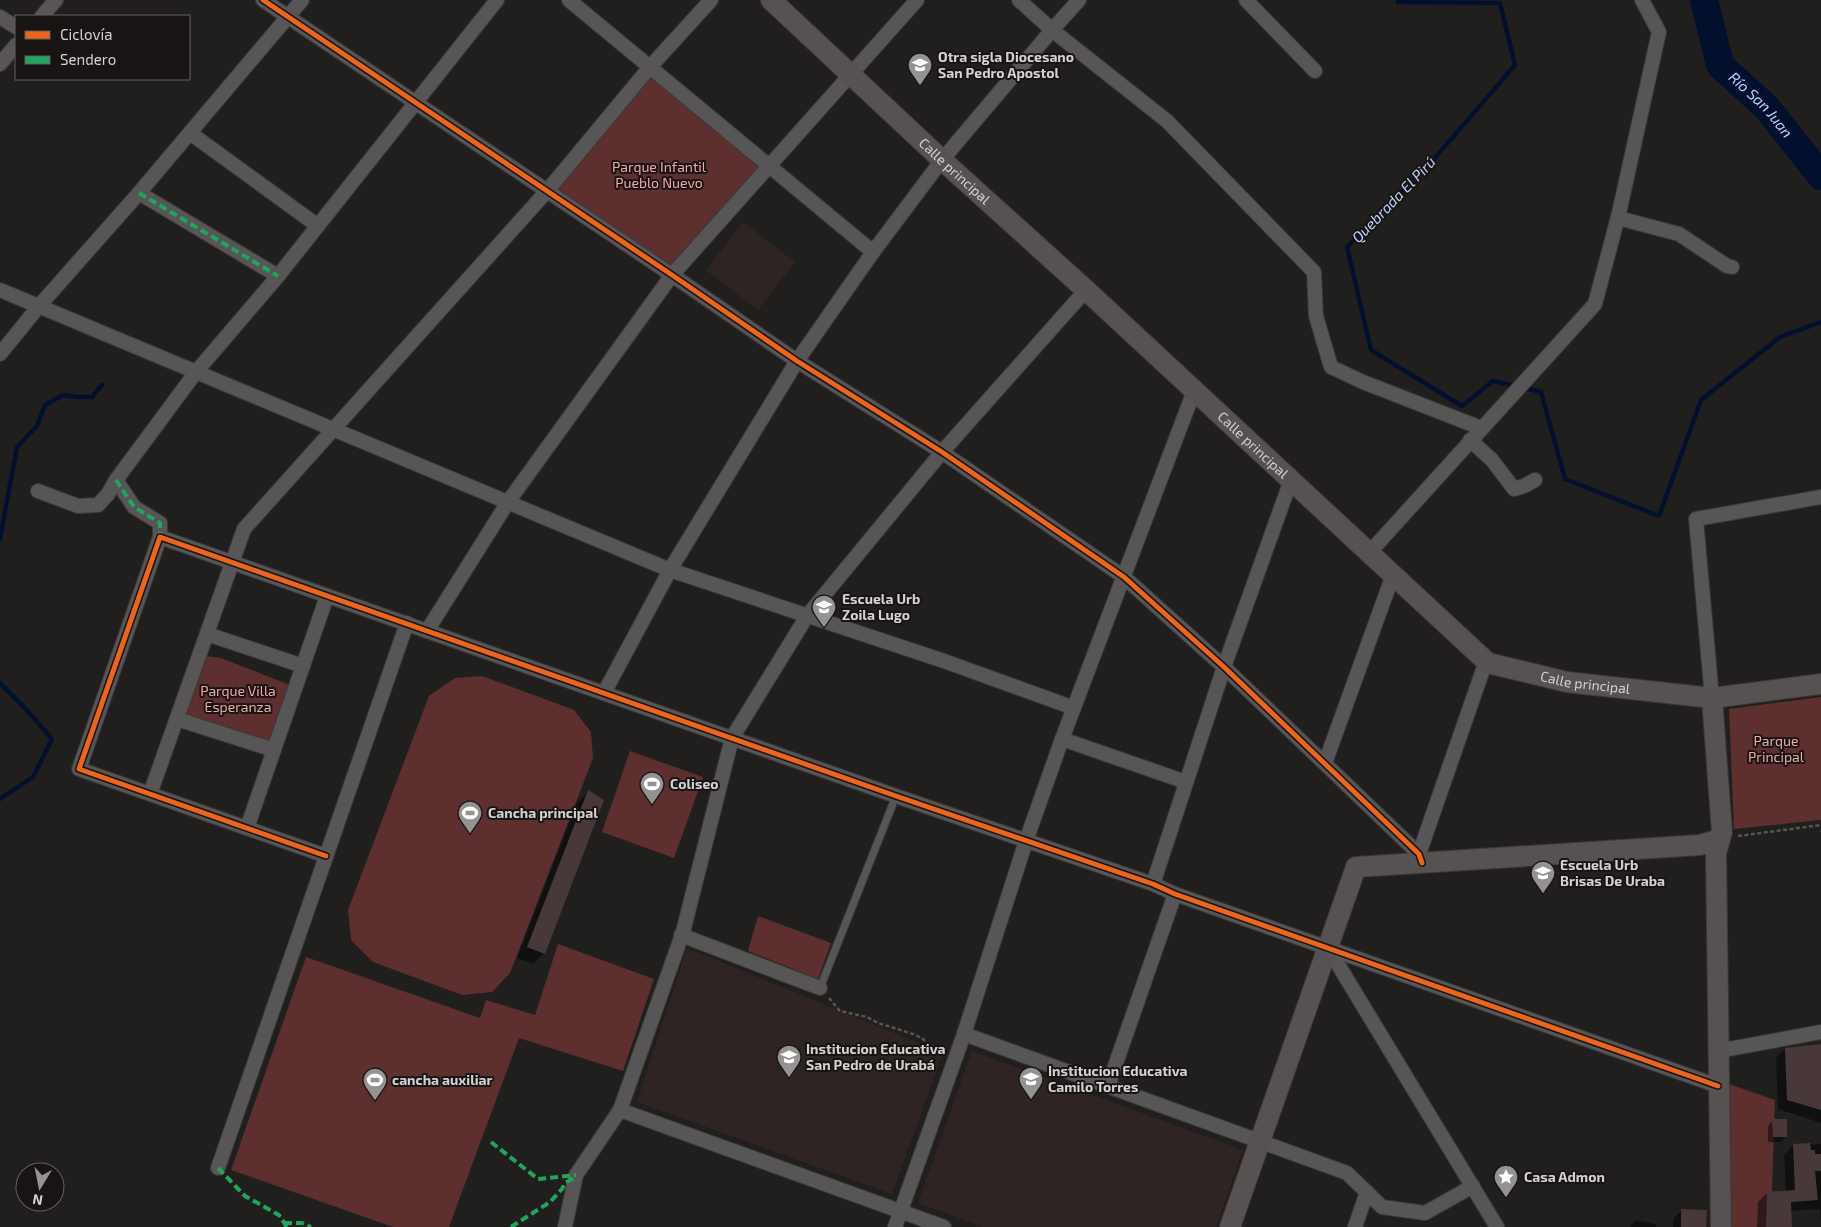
<svg xmlns="http://www.w3.org/2000/svg" width="1821" height="1227" viewBox="0 0 1821 1227" font-family="'Exo 2',sans-serif">
<style>
.built{fill:#2e2423}
.green{fill:#5d2f2f}
.shadow{fill:#0007}
.lines{fill:none;stroke-linecap:round;stroke-linejoin:round}
.stream{stroke:#03102d;stroke-width:4.5}
.river{stroke:#03102d;stroke-width:28}
.building{fill:#483839}
.lane-casing{stroke:#3a3938;stroke-width:9}
.street-casing{stroke:#3a3938;stroke-width:16}
.secondary-casing{stroke:#3a3938;stroke-width:22}
.path{stroke:#565554;stroke-width:2.5;stroke-dasharray:4 2.5;stroke-linecap:butt}
.lane{stroke:#575555;stroke-width:7}
.street{stroke:#575555;stroke-width:14}
.secondary{stroke:#575151;stroke-width:20}
.quiet{stroke:#20a55d;stroke-width:4;stroke-dasharray:8 4;stroke-linecap:butt}
.cycleway-casing{stroke:#191414;stroke-width:8}
.cycleway{stroke:#eb651d;stroke-width:5}
.labels{text-anchor:middle;stroke-width:4;stroke-linejoin:round;paint-order:stroke}
.poi-label{font-size:14px;font-weight:bold;fill:#d4d1d0;stroke:#191414;text-anchor:start}
.park-label{font-size:14px;fill:#f3a9a7;stroke:#191414}
.street-label{font-size:14px;fill:#d4d1d0;stroke:#191414}
.water-label{font-size:15px;font-style:italic;fill:#bbd4f9;stroke:#191414}
</style>
<rect width="100%" height="100%" fill="#211f1e"/>
<!-- built -->
<g class="built">
<path d="M743,222L795,262L758,310L706,270Z"/>
<path d="M687,948L943,1053L892,1194L637,1102Z"/>
<path d="M972,1051L1243,1150L1216,1227H984L918,1203Z"/>
</g>
<!-- green -->
<g class="green">
<path d="M650,67L769,166L672,275L547,191Z"/>
<path d="M206,656L221,658L290,685L270,744L184,716Z"/>
<path d="M482,676L574,710L591,732L593,758L510,973L492,992L462,995L373,962L351,940L348,910L429,696L455,678Z"/>
<path d="M1821,697V820L1734,829L1729,709Z"/>
<path d="M630,751L703,777L674,858L602,832Z"/>
<path d="M758,916L831,943L818,979L748,951Z"/>
<path d="M558,944L654,979L623,1071L519,1038L449,1227H393L231,1170L306,957L480,1018L486,1000L535,1015Z"/>
<path d="M1729,1084L1775,1100L1772,1189L1769,1227H1729Z"/>
</g>
<!-- shadow -->
<g class="shadow">
<path d="M588,792L544,953L533,964L517,958L577,803Z"/>
<path d="M1821,1046V1123L1778,1109L1776,1058L1785,1049Z"/>
<path d="M1773,1120L1786,1137L1781,1142H1768V1126Z"/>
<path d="M1821,1144V1224L1820,1209L1790,1211L1791,1227H1757L1758,1202L1767,1193L1786,1192L1784,1155L1793,1145Z"/>
<path d="M1682,1210L1705,1227H1673L1674,1218Z"/>
<path d="M1635,1220L1656,1224V1227H1630Z"/>
</g>
<g class="lines">
<!-- stream -->
<g class="stream">
<path d="M1398,0V2L1500,3L1515,65L1434,159L1347,247L1371,350L1462,406L1493,381L1516,386"/>
<path d="M1524,388L1541,392L1565,479L1659,516L1701,400L1780,337L1821,322"/>
<path d="M0,539L17,447L37,426L45,405L63,395L78,397H92L102,385"/>
<path d="M0,683L25,708L52,739L33,777L0,799"/>
</g>
<!-- river -->
<path class="river" id="s1" d="M1704,0L1720,65L1767,108L1821,176"/>
</g>
<!-- building -->
<g class="building">
<path d="M588,790L604,800L545,954L527,947Z"/>
<path d="M1821,1044V1110L1787,1100L1785,1048Z"/>
<path d="M1772,1119H1787V1137H1773Z"/>
<path d="M1810,1143L1811,1150H1815V1154H1821V1171H1815L1818,1200L1791,1202L1792,1227H1766L1767,1192L1795,1190L1793,1144Z"/>
<path d="M1681,1209L1707,1210L1706,1227H1681Z"/>
</g>
<g class="lines">
<defs>
<path id="lane" d="M820,988L896,796"/>
<g id="street">
<path d="M263,0L672,275L797,361L942,452L1124,577L1224,667L1419,854L1422,863"/>
<path d="M569,0L873,252"/>
<path d="M1019,0L1052,30L1167,121L1314,272L1316,316L1331,367L1363,382L1481,428"/>
<path d="M1246,0L1315,71"/>
<path d="M42,16L56,0"/>
<path d="M0,17L16,27"/>
<path d="M0,64L16,45"/>
<path d="M190,133L318,226"/>
<path d="M139,193L278,276"/>
<path d="M1618,218L1679,234L1727,266L1732,267"/>
<path d="M0,290L670,570L944,661L1074,708"/>
<path d="M0,354L39,306L139,193L302,0"/>
<path d="M1470,440L1492,460L1514,489L1524,486L1535,480"/>
<path d="M116,480L134,507L160,523V537L79,769L326,856"/>
<path d="M38,491L78,506L98,505L108,494L116,480L196,372L278,276L497,0"/>
<path d="M160,537L896,796L1153,884L1175,894L1718,1086"/>
<path d="M1369,553L1595,304L1619,213L1659,32L1642,0"/>
<path d="M427,631L508,502L672,275L917,0"/>
<path d="M207,634L303,666"/>
<path d="M604,693L670,570L797,361L873,252L942,160L1052,30L1079,0"/>
<path d="M1712,698L1696,519L1821,497"/>
<path d="M177,719L274,750"/>
<path d="M1062,739L1186,782"/>
<path d="M1325,763L1393,575"/>
<path d="M150,794L244,529L547,191L650,67L711,0"/>
<path d="M247,828L327,596"/>
<path d="M1419,854L1486,661"/>
<path d="M1153,884L1224,667L1291,480"/>
<path d="M681,935L820,988"/>
<path d="M1328,948L1497,1227"/>
<path d="M964,1034L1347,1173L1382,1207L1425,1213L1473,1186"/>
<path d="M1718,1051L1821,1032"/>
<path d="M1108,1086L1175,894"/>
<path d="M620,1110L944,1227"/>
<path d="M218,1168L407,623"/>
<path d="M565,1227L576,1175L620,1110L683,932L732,738L807,616L942,452L1086,290"/>
<path d="M895,1227L964,1034L1026,841L1062,739L1194,391"/>
<path d="M1355,1227L1367,1192"/>
</g>
<g id="secondary">
<path id="s2" d="M771,0L942,160L1086,290L1488,663L1567,682L1712,698L1821,684"/>
<path d="M1712,698L1722,832L1716,853L1721,1227"/>
<path d="M1230,1227L1356,867L1700,845L1720,839"/>
</g>
</defs>
<!-- lane casing -->
<use href="#lane" class="lane-casing"/>
<!-- street casing -->
<use href="#street" class="street-casing"/>
<!-- secondary casing -->
<use href="#secondary" class="secondary-casing"/>
<!-- path -->
<g class="path">
<path d="M1738,836L1821,825"/>
<path d="M829,998L840,1011L867,1017L878,1023L913,1034L922,1038L929,1045L944,1050"/>
</g>
<!-- lane -->
<use href="#lane" class="lane"/>
<!-- street -->
<use href="#street" class="street"/>
<!-- secondary -->
<use href="#secondary" class="secondary"/>
<!-- quiet -->
<g class="quiet">
<path d="M139,193L278,276"/>
<path d="M116,480L134,507L160,523V537"/>
<path d="M491,1142L538,1179L576,1175"/>
<path d="M218,1168L245,1196L279,1215L287,1227"/>
<path d="M284,1223H302L311,1227"/>
<path d="M511,1227L550,1202L562,1189L565,1183L575,1177"/>
</g>
<defs>
<g id="cycleway">
<path d="M263,0L672,275L797,361L942,452L1124,577L1224,667L1419,854L1422,863"/>
<path d="M326,856L79,769L160,537L896,796L1153,884L1175,894L1718,1086"/>
</g>
</defs>
<!-- cycleway casing -->
<use href="#cycleway" class="cycleway-casing"/>
<!-- cycleway -->
<use href="#cycleway" class="cycleway"/>
</g>
<!-- icons -->
<defs>
<symbol id="school-pin" viewBox="-11 -11 22 30"><path d="M0 17L-7.5 6A9.5 9.5 0 1 1 7.5 6Z" fill="#959392" stroke="#191414"/><path d="M0-5L7-2L0 1L-7-2ZM-4 1L0 2.5L4 1V4Q0 6-4 4Z" fill="#fff"/></symbol>
<symbol id="stadium-pin" viewBox="-11 -11 22 30"><path d="M0 17L-7.5 6A9.5 9.5 0 1 1 7.5 6Z" fill="#959392" stroke="#191414"/><path d="M0-5a6.5 5 0 1 0 0 10a6.5 5 0 1 0 0-10ZM-3.5-1.8h7v3.6h-7Z" fill="#fff"/></symbol>
<symbol id="sight-pin" viewBox="-11 -11 22 30"><path d="M0 17L-7.5 6A9.5 9.5 0 1 1 7.5 6Z" fill="#959392" stroke="#191414"/><path d="M0-6L1.8-2.2L6-1.7L2.9 1.2L3.7 5.4L0 3.3L-3.7 5.4L-2.9 1.2L-6-1.7L-1.8-2.2Z" fill="#fff"/></symbol>
</defs>
<g fill-rule="evenodd">
<use href="#school-pin" x="906" y="51" width="28" height="38"/>
<use href="#school-pin" x="810" y="593" width="28" height="38"/>
<use href="#stadium-pin" x="638" y="770" width="28" height="38"/>
<use href="#stadium-pin" x="456" y="799" width="28" height="38"/>
<use href="#school-pin" x="1529" y="859" width="28" height="38"/>
<use href="#school-pin" x="775" y="1043" width="28" height="38"/>
<use href="#school-pin" x="1017" y="1065" width="28" height="38"/>
<use href="#stadium-pin" x="361" y="1066" width="28" height="38"/>
<use href="#sight-pin" x="1492" y="1163" width="28" height="38"/>
</g>
<g class="labels">
<!-- poi labels -->
<g class="poi-label">
<text x="938" y="62">Otra sigla Diocesano<tspan x="938" dy="16">San Pedro Apostol</tspan></text>
<text x="842" y="604">Escuela Urb<tspan x="842" dy="16">Zoila Lugo</tspan></text>
<text x="670" y="789">Coliseo</text>
<text x="488" y="818">Cancha principal</text>
<text x="1560" y="870">Escuela Urb<tspan x="1560" dy="16">Brisas De Uraba</tspan></text>
<text x="806" y="1054">Institucion Educativa<tspan x="806" dy="16">San Pedro de Urabá</tspan></text>
<text x="1048" y="1076">Institucion Educativa<tspan x="1048" dy="16">Camilo Torres</tspan></text>
<text x="392" y="1085">cancha auxiliar</text>
<text x="1524" y="1182">Casa Admon</text>
</g>
<!-- park labels -->
<g class="park-label">
<text x="659" y="172">Parque Infantil<tspan x="659" dy="16">Pueblo Nuevo</tspan></text>
<text x="238" y="696">Parque Villa<tspan x="238" dy="16">Esperanza</tspan></text>
<text x="1776" y="746">Parque<tspan x="1776" dy="16">Principal</tspan></text>
</g>
<!-- street labels -->
<g class="street-label">
<text dy="5" stroke="none"><textPath href="#s2" startOffset="251">Calle principal</textPath></text>
<text dy="5" stroke="none"><textPath href="#s2" startOffset="656">Calle principal</textPath></text>
<text dy="5" stroke="none"><textPath href="#s2" startOffset="1076">Calle principal</textPath></text>
</g>
<!-- water labels -->
<g class="water-label">
<text dy="5" stroke="none"><textPath href="#s1" startOffset="124">Río San Juan</textPath></text>
<text transform="translate(1394 200) rotate(-46)" y="5">Quebrada El Pirú</text>
</g>
</g>
<!-- legend -->
<rect x="15" y="15" width="175" height="65" fill="#191414" stroke="#64605f"/>
<rect x="25" y="31" width="25" height="8" fill="#eb651d" stroke="#64605f"/>
<text x="60" y="40" font-size="15" fill="#d4d1d0">Ciclovía</text>
<rect x="25" y="56" width="25" height="8" fill="#20a55d" stroke="#64605f"/>
<text x="60" y="65" font-size="15" fill="#d4d1d0">Sendero</text>
<!-- north arrow -->
<g transform="translate(40 1187) rotate(190)"><circle r="24" fill="#191414" stroke="#64605f"/>
<path d="M0-4L9 19L0 12L-9 19Z" fill="#959392"/>
<text y="-8" font-size="14" font-weight="bold" text-anchor="middle" fill="#d4d1d0">N</text>
</g>
</svg>
